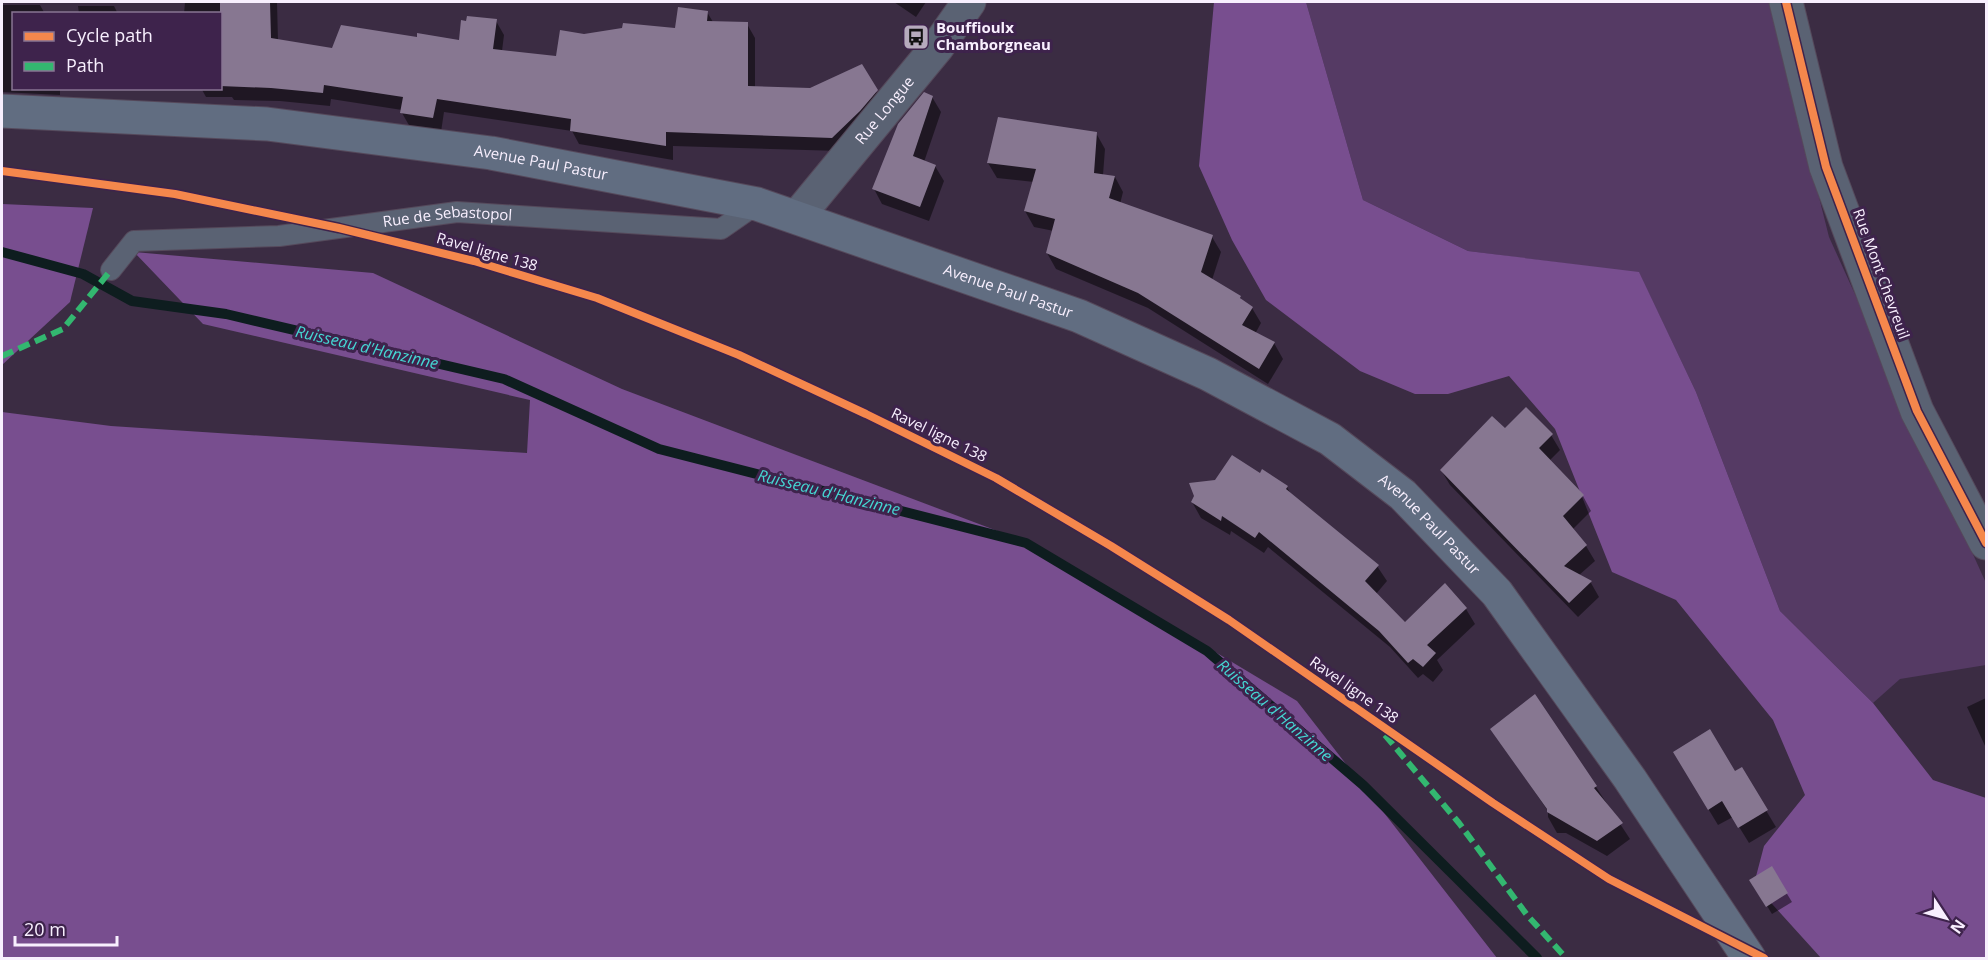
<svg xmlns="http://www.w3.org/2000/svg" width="1988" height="960" viewBox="0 0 1988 960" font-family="'Open Sans',sans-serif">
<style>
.green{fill:#553a64}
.forest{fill:#784e8f}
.shadow{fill:#0007}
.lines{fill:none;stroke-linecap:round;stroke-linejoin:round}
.stream{stroke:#0e1d1f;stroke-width:10}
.building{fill:#877791}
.service-casing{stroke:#55495b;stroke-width:22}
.minor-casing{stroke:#55495b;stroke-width:35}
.tertiary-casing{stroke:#55495b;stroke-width:35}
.secondary-casing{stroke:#55495b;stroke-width:35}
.service{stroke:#5a6273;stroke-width:20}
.minor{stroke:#5a6273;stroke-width:33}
.tertiary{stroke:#5a6273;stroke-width:33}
.secondary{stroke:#616d81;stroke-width:33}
.quiet{stroke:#33b770;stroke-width:6;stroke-dasharray:12 6;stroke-linecap:butt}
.cycleway-casing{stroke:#3e234c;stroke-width:11}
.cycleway{stroke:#f5874c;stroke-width:8}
.labels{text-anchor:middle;stroke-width:6;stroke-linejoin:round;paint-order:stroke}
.poi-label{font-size:15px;font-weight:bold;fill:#f8effe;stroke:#3e234c;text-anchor:start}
.street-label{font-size:15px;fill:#f8effe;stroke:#3e234c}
.water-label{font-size:16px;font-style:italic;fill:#45d7d3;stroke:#3e234c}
</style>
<rect width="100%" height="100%" fill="#3b2c43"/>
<!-- green -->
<path class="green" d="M1306,2H1770L1829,237L1986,583V665L1900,679L1873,703L1780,611L1696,392L1639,273L1468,251L1363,200Z"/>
<!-- forest -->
<g class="forest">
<path d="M1214,2H1306L1363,200L1468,251L1639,272L1696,392L1780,611L1873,703L1933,780L1986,798V958H1821L1754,884L1764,846L1805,795L1773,720L1676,600L1612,572L1555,429L1509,376L1448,394H1415L1360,371L1266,300L1232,240L1199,166Z"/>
<path d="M2,204L93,208L70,302L2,365Z"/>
<path d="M134,252L373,273L622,389L1040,547L1297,701L1497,958H2V412L111,426L527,453L530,400L203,324Z"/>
</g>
<!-- shadow -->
<g class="shadow">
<path d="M185,2H277L278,40L333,49L418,39L460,42L496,21L504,35L502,51L558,57L584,35L677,29L707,12L713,22L747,24L755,38V88L810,89L861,66L884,105L840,151L673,146V160L579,144L572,131L444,112L441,132L410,127L402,113V110L331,99L330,106L280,101L234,100L232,97H206L201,88H220V14H184Z"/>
<path d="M894,2H926L916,17Z"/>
<path d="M2,5H40L45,14H14V88H60V95L2,92Z"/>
<path d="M78,6H114L118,14H79Z"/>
<path d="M932,97L941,112L924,162L935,166L944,181L929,221L882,204L874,189Z"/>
<path d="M1096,133L1105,149L1103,175L1115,177L1123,192L1120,204L1212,237L1221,252L1212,280L1240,297L1243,302L1252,308L1261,323L1255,334L1274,343L1283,359L1268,384L1148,308L1056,269L1047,253L1054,231L1034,227L1025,211L1034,182L997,178L988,163Z"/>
<path d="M1505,431L1551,435L1560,450L1549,461L1583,496L1591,511L1572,530L1586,546L1595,561L1578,576L1591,583L1599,597L1578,617L1450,485L1441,470Z"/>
<path d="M1261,475L1287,487L1291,495L1377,566L1387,581L1376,594L1405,624L1466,609L1475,624L1437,660L1443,670L1433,682L1423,674L1418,678L1390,647L1268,547L1264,553L1231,531L1230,535L1201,518L1192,502Z"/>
<path d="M1986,698V748L1967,707Z"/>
<path d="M1492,730L1596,787L1630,839L1607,856L1566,833H1557L1548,817V811Z"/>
<path d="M1684,769L1734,773L1741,769L1776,827L1749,843L1733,817L1718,825Z"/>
<path d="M1771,868L1792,902L1772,914L1751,880Z"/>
</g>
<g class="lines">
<!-- stream -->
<path class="stream" d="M2,252L83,274L132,301L226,314L504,379L659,449L1026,543L1207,651L1363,785L1537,958"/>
</g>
<!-- building -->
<g class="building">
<path d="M220,2H270L271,38L332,48L341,25L417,37V33L459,40L461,20L466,21L467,16L497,19L493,49L556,56L560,30L584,34L622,28L623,23L675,28L678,7L708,11L707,21L748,22V86L810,88L862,64L878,90L860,111L832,138L666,132V146L570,131L571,119L437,99L433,118L400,113L403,97L324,85L323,93L271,88L220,86Z"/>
<path d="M924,92L933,96L913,156L936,165L920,207L872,189L898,124Z"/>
<path d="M998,117L1097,132L1094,173L1115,176L1109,198L1213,235L1201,272L1241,296L1240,298L1253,307L1242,325L1275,342L1259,369L1138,293L1046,253L1055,219L1024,211L1036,169L987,163Z"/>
<path d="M1526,407L1553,434L1539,448L1584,495L1563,516L1587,545L1564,566L1592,581L1569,603L1440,470L1492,416L1505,428Z"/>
<path d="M1232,455L1260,473L1262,469L1288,486L1286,489L1379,565L1365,581L1405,622L1445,583L1467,608L1427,645L1436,653L1423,667L1413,659L1408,663L1379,631L1259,532L1255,538L1222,516L1221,521L1191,502L1194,496L1189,483L1215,480Z"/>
<path d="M1535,694L1597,786L1594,788L1623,823L1597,841L1547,812V809L1490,729Z"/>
<path d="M1710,729L1735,771L1742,767L1768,810L1738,828L1722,801L1708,810L1673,752Z"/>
<path d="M1772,866L1788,893L1766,907L1749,880Z"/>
</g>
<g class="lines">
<defs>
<g id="service">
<path id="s1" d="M111,270L134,241L279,236L457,212L721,229L757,204"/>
</g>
<path id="minor" d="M1786,2L1826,167L1917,411L1986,543"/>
<g id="tertiary">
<path id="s2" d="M797,217L938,46L969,2"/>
</g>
<g id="secondary">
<path id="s3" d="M2,111L267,124L491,153L757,204L1079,316L1208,374L1330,439L1403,495L1497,593L1630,779L1749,958"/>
</g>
</defs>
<!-- service casing -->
<use href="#service" class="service-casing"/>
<!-- minor casing -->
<use href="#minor" class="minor-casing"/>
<!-- tertiary casing -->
<use href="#tertiary" class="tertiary-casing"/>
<!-- secondary casing -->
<use href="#secondary" class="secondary-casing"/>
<!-- service -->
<use href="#service" class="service"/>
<!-- minor -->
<use href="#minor" class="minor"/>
<!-- tertiary -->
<use href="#tertiary" class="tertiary"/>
<!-- secondary -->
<use href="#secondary" class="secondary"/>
<!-- quiet -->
<g class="quiet">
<path d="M2,356L63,329L111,270"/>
<path d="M1385,735L1459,823L1527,915L1566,958"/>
</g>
<defs>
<g id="cycleway">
<path d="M1786,2L1826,167L1917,411L1986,543"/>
<path d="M2,171L175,194L339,228L474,261L597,298L739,355L866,414L996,478L1111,546L1229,620L1493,803L1609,879L1764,958"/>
</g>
</defs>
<!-- cycleway casing -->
<use href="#cycleway" class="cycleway-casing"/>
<!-- cycleway -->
<use href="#cycleway" class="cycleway"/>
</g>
<!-- icons -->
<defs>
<symbol id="bus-square" viewBox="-11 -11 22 22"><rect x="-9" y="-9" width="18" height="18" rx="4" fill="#b6abbd" stroke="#3e234c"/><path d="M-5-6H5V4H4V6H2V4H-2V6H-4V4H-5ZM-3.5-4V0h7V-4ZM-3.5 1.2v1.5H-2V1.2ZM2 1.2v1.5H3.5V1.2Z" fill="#111"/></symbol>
</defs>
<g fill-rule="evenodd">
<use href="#bus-square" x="901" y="22" width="30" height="30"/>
</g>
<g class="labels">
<!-- poi labels -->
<g class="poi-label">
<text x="936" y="33">Bouffioulx<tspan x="936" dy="17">Chamborgneau</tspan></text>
</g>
<!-- street labels -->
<g class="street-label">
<text dy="5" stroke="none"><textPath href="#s2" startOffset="138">Rue Longue</textPath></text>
<text dy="5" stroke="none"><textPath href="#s3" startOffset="542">Avenue Paul Pastur</textPath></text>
<text dy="5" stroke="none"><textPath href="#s1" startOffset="352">Rue de Sebastopol</textPath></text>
<text transform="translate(487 252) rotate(16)" y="5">Ravel ligne 138</text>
<text transform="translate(1881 274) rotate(70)" y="5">Rue Mont Chevreuil</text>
<text dy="5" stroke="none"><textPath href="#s3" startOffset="1028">Avenue Paul Pastur</textPath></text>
<text transform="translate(939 435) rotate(26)" y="5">Ravel ligne 138</text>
<text dy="5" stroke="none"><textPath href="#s3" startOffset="1514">Avenue Paul Pastur</textPath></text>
<text transform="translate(1354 690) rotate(35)" y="5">Ravel ligne 138</text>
</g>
<!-- water labels -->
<g class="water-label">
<text transform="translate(367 347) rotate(13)" y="6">Ruisseau d'Hanzinne</text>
<text transform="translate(829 492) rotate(14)" y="6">Ruisseau d'Hanzinne</text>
<text transform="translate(1275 710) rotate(41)" y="6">Ruisseau d'Hanzinne</text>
</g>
</g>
<!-- border -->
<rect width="1988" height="960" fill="none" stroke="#f8effe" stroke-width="6"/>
<!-- legend -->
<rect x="12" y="12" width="210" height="78" fill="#3e234c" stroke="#887593" stroke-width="1.5"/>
<rect x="24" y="32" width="30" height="9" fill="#f5874c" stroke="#887593" stroke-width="1.5"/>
<text x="66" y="42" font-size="18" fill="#f8effe">Cycle path</text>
<rect x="24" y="62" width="30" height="9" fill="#33b770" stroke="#887593" stroke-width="1.5"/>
<text x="66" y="72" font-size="18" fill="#f8effe">Path</text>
<!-- north arrow -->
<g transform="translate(1946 918) rotate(126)" stroke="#3e234c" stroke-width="4.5" paint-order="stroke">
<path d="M0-4.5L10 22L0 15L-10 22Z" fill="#f8effe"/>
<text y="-9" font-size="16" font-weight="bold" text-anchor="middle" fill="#f8effe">N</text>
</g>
<!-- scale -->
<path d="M15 936v9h102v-9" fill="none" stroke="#f8effe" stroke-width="3"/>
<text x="24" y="936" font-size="18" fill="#f8effe" stroke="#3e234c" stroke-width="4.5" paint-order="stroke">20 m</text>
</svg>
